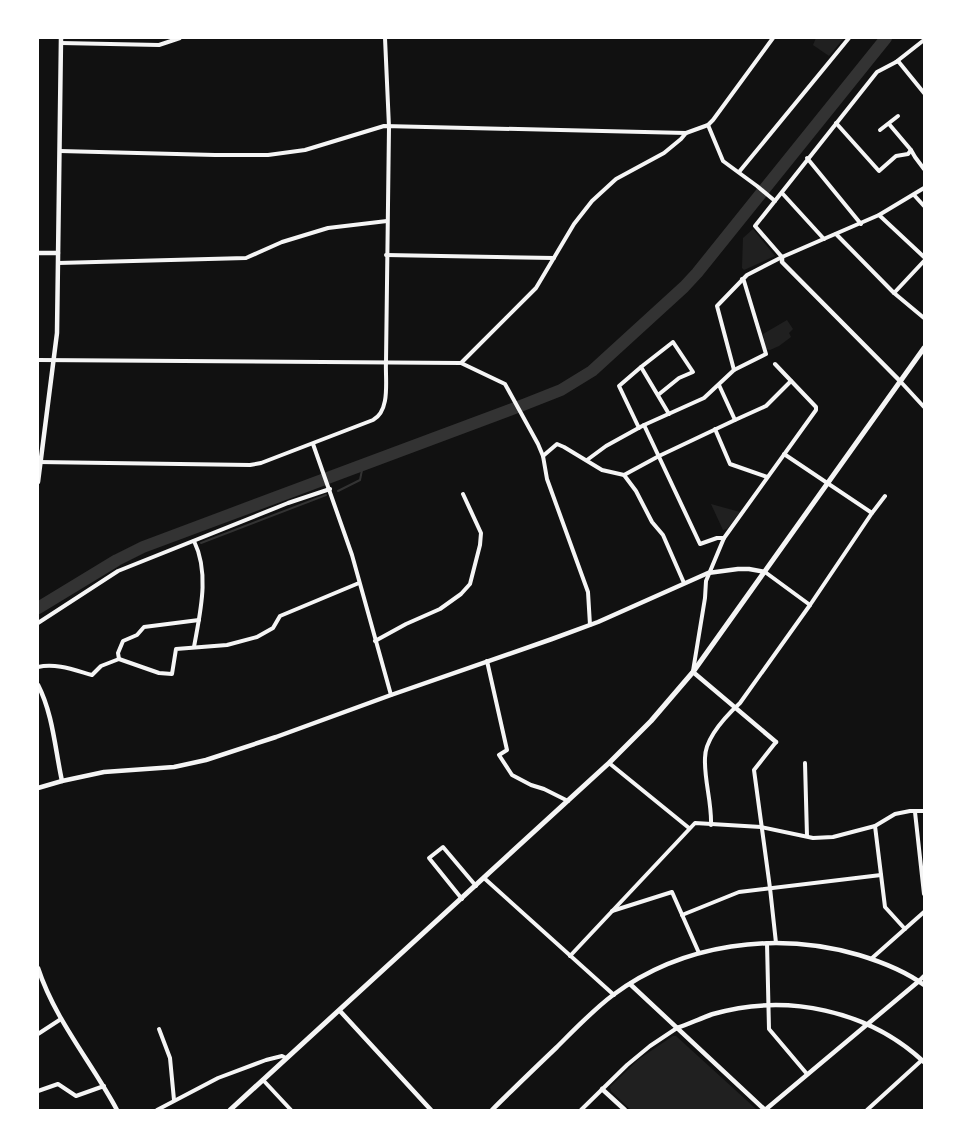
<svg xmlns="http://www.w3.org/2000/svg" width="962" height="1148" viewBox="0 0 962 1148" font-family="'Noto Sans',sans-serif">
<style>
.green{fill:#202020}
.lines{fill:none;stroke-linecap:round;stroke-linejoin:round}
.stream{stroke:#333;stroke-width:2}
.river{stroke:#333;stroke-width:12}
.minor{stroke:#f5f5f5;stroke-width:4}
.tertiary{stroke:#f5f5f5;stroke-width:4.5}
.secondary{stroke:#f5f5f5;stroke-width:5}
</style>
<rect width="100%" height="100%" fill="#111"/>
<!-- green -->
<g class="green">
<path d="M816,38H844L829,56L813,45Z"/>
<path d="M753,229L775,256L744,270L742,268L743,238Z"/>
<path d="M787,320L793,329L789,333L791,337L779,346L770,350L766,349L763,334Z"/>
<path d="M711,504L740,512L727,529L723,530Z"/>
<path d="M673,1036H676L756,1109V1110H631L611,1091L610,1087L639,1059Z"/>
</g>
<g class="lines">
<!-- stream -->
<g class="stream">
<path d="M338,491L360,480L363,465"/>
<path d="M201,543L326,495"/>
</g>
<!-- river -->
<path class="river" d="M38,608L117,560L143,547L523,405L561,390L592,371L684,287L697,273L886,38"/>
<!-- minor -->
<g class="minor">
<path d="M61,43L159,45L180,38"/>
<path d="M896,62L924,40"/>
<path d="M836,123L879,171L896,156L908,154L911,150"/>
<path d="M889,124L911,150L915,157L924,169"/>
<path d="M708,125L723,161L757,186L775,201"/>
<path d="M880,130L898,116"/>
<path d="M60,151L215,155H268L305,150L384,126L686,133L708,125L713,120L773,38"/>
<path d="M807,158L861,224"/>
<path d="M739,172L849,38"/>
<path d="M782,193L824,239"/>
<path d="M914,195L924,206"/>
<path d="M879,215L924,257"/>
<path d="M836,234L894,293L924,318"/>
<path d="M386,255L554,258"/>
<path d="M782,257L755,226L877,72L898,61L924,93"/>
<path d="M58,263L246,258L282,242L328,228L387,221"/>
<path d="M894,293L924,261"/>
<path d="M38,360L461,363L505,384L538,444L543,456L547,479L588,592L590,625"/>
<path d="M461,363L536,288L574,224L592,201L616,179L664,153L681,139L686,133"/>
<path d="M734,370L717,306L747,275L782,257L879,215L924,188"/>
<path d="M900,381L924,407"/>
<path d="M719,385L735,420L766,406L791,381"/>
<path d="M658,395L679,378L693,372L673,342L641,367L669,414"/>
<path d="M644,425L700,544L717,538H724"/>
<path d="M639,428L619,386L641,367"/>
<path d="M715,429L730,464L767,477"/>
<path d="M313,444L352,555L391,695"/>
<path d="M784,454L872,513"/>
<path d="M543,456L557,444L564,447L602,470L624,475L636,491L652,522L663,535L684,583"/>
<path d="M587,460L606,446L644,425L704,398L734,370L766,354L744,281L742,279"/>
<path d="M38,462L250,465L261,463L373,420C391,410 385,379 386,362L389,127L385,38"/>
<path d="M624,475L659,456L735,420"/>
<path d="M765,572L810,605"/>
<path d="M38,623L118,571L288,503L330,489"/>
<path d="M375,641L406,624L440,609L461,594L470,584L480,545L481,533L463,494"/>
<path d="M194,647C200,613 210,574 194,541"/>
<path d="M119,659L118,653L123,641L137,635L144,627L199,620"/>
<path d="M487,661L507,750L499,755L512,775L531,785L544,789L568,801"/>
<path d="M38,667C56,663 74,670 92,675L101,666L119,659L159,673L172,674L176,649L227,645L257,637L273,628L280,616L359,583"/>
<path d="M693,671L705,598L706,581L724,538L816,410V407L775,364"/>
<path d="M609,763L689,828"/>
<path d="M805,763L807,836"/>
<path d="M915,812L924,894"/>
<path d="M711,825C712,803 704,780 705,758C705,738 726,716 740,703L810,605L872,513L885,496"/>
<path d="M875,826L885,907L905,929"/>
<path d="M484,878L614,995"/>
<path d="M462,899L429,858L443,847L476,886"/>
<path d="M612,911L672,892L699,953"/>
<path d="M682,915L739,892L881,875"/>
<path d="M767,943L769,1029L807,1074"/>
<path d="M776,943L770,888L754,770L776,742"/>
<path d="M570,956L695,823L761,827L813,838L833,837L875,826L895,814L910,811H924"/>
<path d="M871,959L924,912"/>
<path d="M919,981L924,976"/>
<path d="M159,1029L170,1058L174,1100"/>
<path d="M38,1034L61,1019"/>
<path d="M263,1080L291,1110"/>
<path d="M38,1091L58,1084L76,1096L104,1086"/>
<path d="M157,1110L218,1078L266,1060L282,1056L286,1058"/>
<path d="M581,1110L627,1065L650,1046L677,1028"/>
<path d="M867,1110L922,1060"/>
</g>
<!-- tertiary -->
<g class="tertiary">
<path d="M38,253H58"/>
<path d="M782,257V262L900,381"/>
<path d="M38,482L57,333L61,38"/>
<path d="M693,672L776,742"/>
<path d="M38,685C53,714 55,749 62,781"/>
<path d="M38,788L62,781L104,772L174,767L206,760L276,737L391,695L552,639L598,622L708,573L738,569H749L765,572"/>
<path d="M38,968C55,1020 92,1063 117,1110"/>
<path d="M630,984L765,1110"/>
<path d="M340,1011L431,1110"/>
<path d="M677,1028C689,1024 701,1018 713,1014C787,993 868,1010 924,1062"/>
<path d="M602,1089L625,1110"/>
<path d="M492,1110C513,1089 535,1068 557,1047C575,1029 593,1010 613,995C683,943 776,931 859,955C882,962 905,971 924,985"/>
<path d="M765,1110L919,981"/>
</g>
<!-- secondary -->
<path class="secondary" d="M230,1110L609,763L651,721L693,672L924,348"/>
</g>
<!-- border -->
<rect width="962" height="1148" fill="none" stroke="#ffffff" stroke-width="78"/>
</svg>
